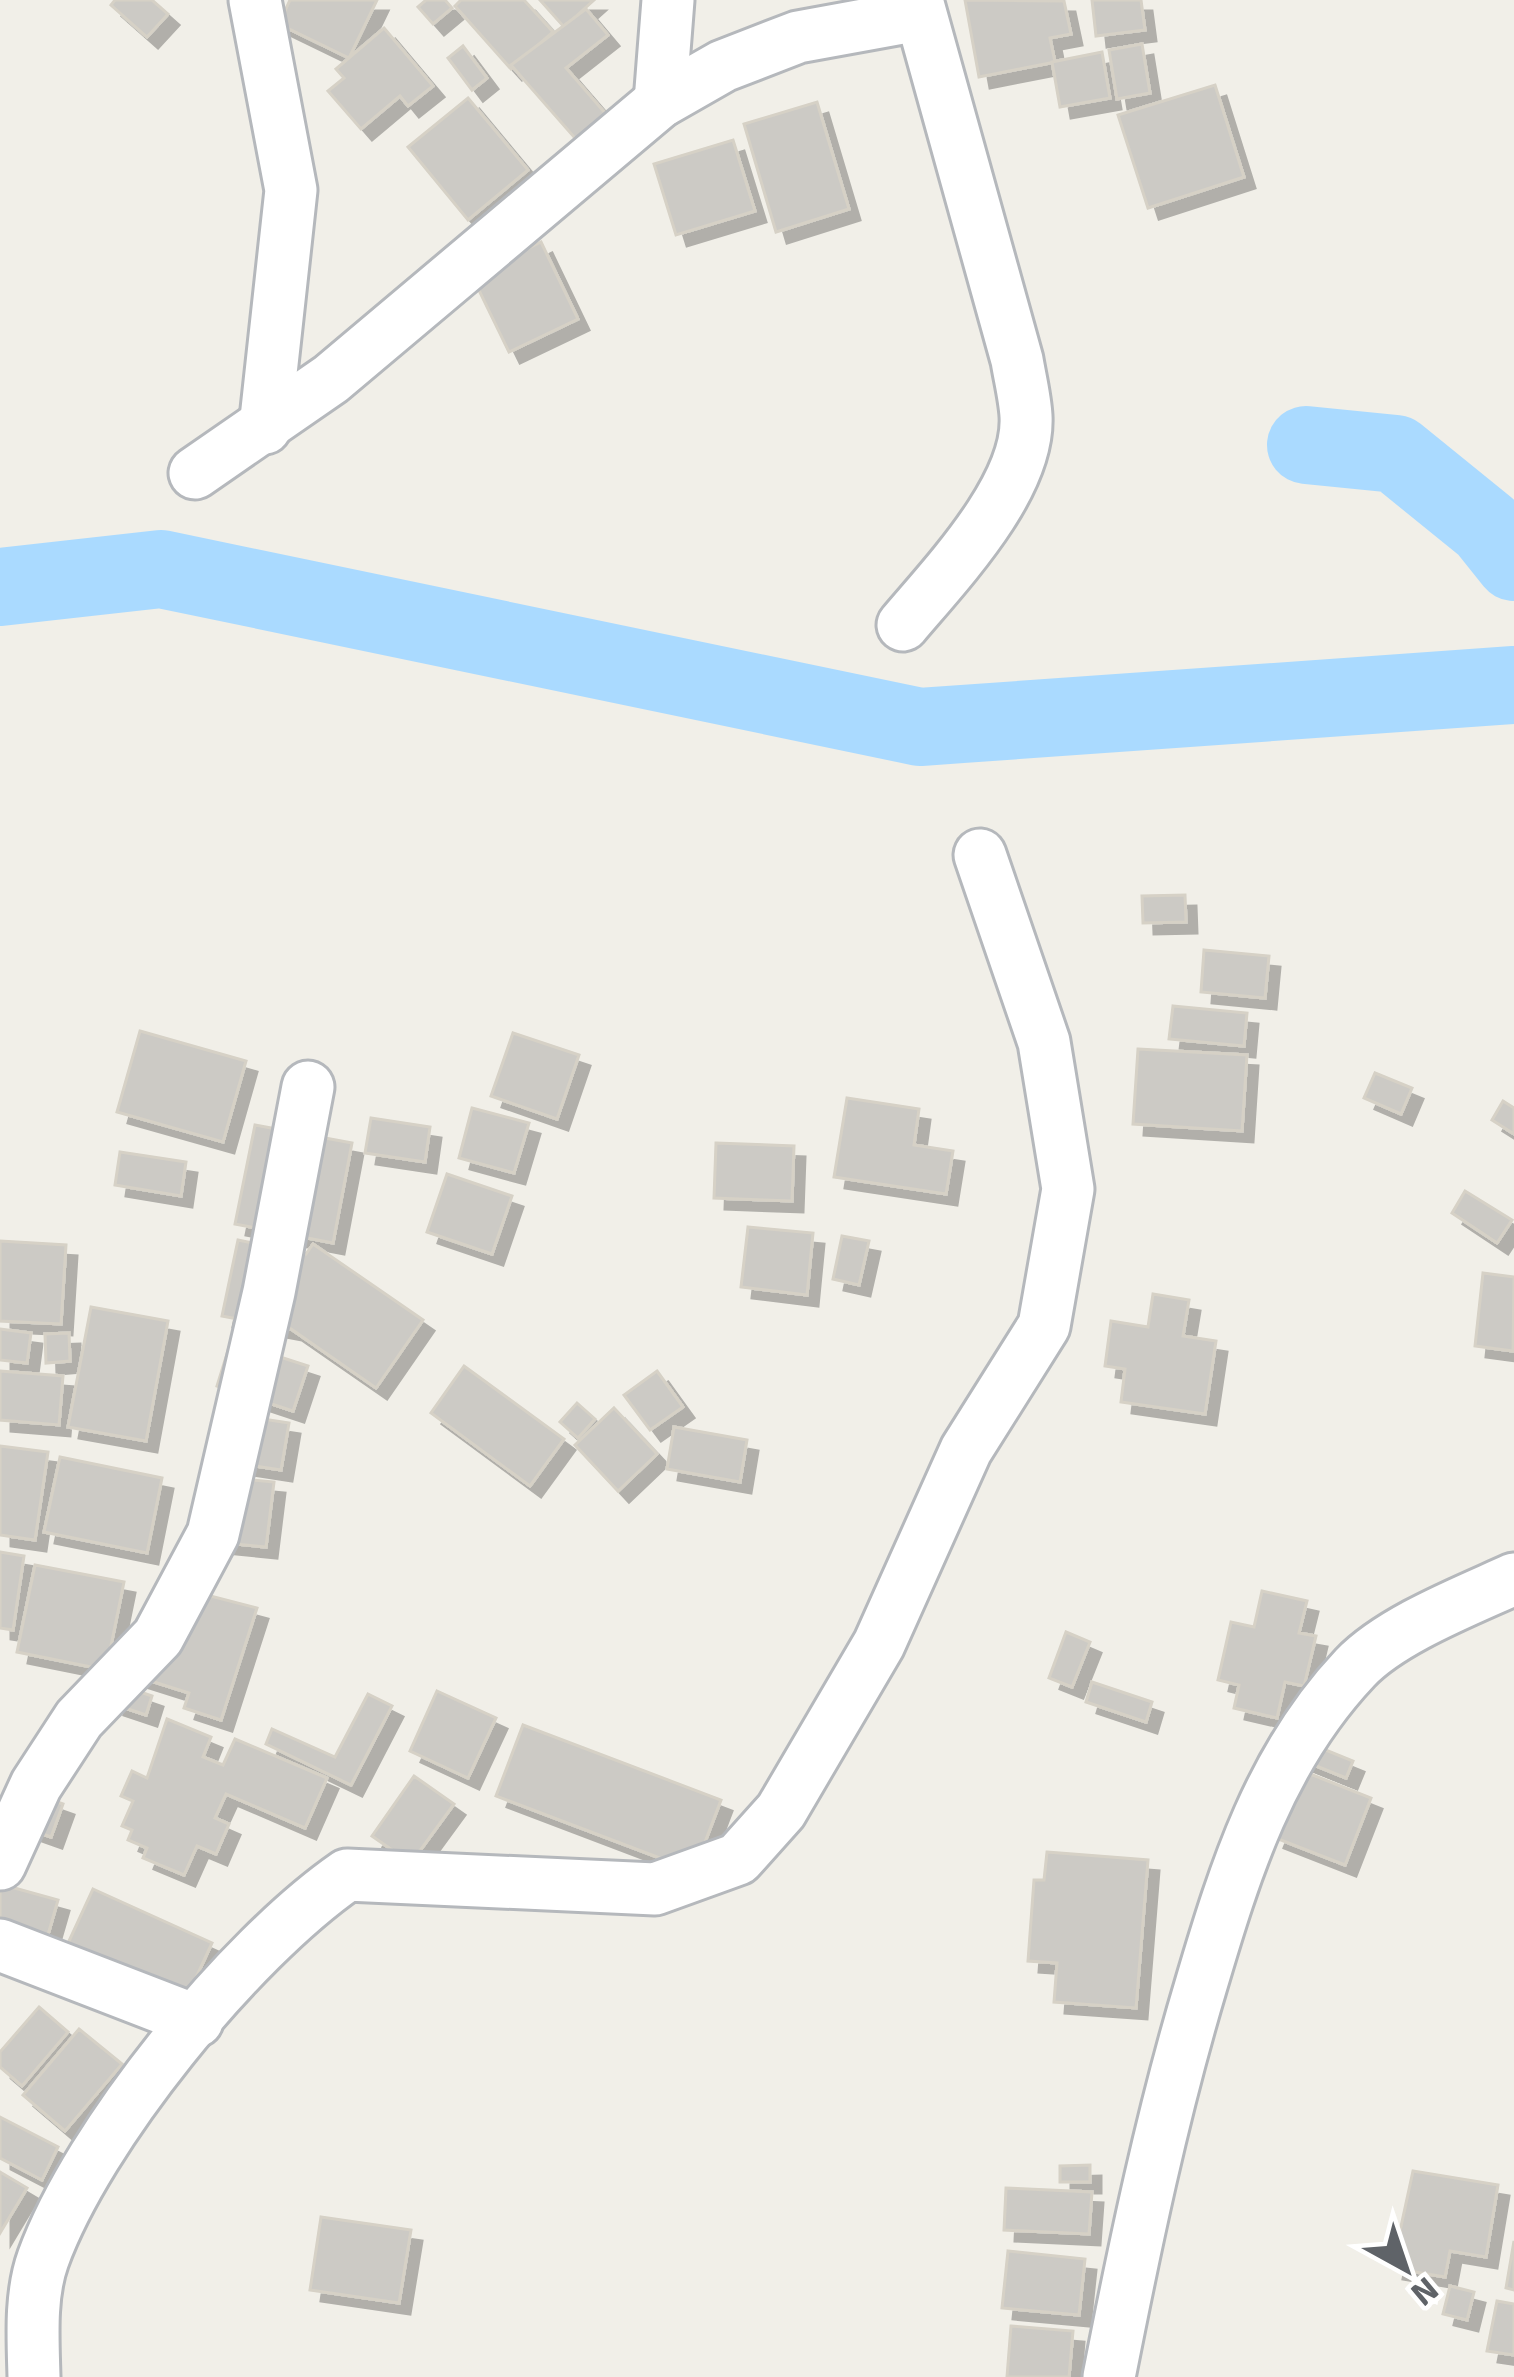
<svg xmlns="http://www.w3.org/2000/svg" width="1514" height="2377" viewBox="0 0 1514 2377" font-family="Signika,sans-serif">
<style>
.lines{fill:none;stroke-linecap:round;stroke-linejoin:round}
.river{stroke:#aadaff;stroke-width:78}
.building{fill:#cccac5;stroke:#d6d1c6;stroke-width:3;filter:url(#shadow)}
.minor-casing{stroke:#b5b8bc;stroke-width:57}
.minor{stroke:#fff;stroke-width:51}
</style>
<defs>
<filter id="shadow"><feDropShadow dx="11" dy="11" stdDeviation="0" flood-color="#0004"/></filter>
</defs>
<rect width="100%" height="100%" fill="#f1efe8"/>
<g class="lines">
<!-- river -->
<g class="river">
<path d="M1306,445L1396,454L1486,527L1514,562"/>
<path d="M0,587L161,569L920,727L1514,685"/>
</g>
</g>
<!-- building -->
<g class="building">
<path d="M115,0H152L168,14L147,37L111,5Z"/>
<path d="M290,0H377L349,58L279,24Z"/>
<path d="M426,0H445L452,8L433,24L418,7Z"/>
<path d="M461,0H524L553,32L511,69L455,6Z"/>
<path d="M540,0H594L564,27Z"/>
<path d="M965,0L1064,1L1071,34L1050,38L1055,62L979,77Z"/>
<path d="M1092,0H1141L1145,30L1096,36Z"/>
<path d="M586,9L608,35L566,68L618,128L588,153L511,65Z"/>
<path d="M384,28L433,86L408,106L400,96L361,129L328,91L344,78L336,69Z"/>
<path d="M1142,44L1150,93L1117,99L1109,50Z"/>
<path d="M463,46L487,78L472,90L448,58Z"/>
<path d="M1102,52L1110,98L1060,107L1052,62Z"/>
<path d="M1215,85L1244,177L1148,208L1118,115Z"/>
<path d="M468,98L528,170L468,220L408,147Z"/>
<path d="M817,102L849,209L776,232L744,124Z"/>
<path d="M733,140L755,211L676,235L654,164Z"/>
<path d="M541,242L578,319L509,352L472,276Z"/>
<path d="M1185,895L1186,922L1143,923L1142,896Z"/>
<path d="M1204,950L1269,956L1265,998L1201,992Z"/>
<path d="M1173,1006L1247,1013L1244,1046L1169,1039Z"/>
<path d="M140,1031L246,1061L223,1142L117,1112Z"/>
<path d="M513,1033L579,1055L557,1119L491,1096Z"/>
<path d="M1138,1049L1247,1055L1242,1131L1133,1124Z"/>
<path d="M1375,1073L1412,1088L1401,1114L1364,1098Z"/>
<path d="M847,1098L919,1109L914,1145L953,1151L946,1194L834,1177Z"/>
<path d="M1503,1101L1514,1108V1134L1492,1120Z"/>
<path d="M472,1108L529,1123L514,1173L459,1158Z"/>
<path d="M371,1118L430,1127L425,1162L365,1153Z"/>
<path d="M255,1125L352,1143L333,1243L235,1224Z"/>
<path d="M716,1143L794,1146L792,1201L714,1198Z"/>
<path d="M120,1152L186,1162L181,1196L115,1185Z"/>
<path d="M447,1174L512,1196L492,1254L427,1232Z"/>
<path d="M1465,1191L1512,1220L1497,1243L1452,1213Z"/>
<path d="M748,1227L813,1233L807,1295L741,1287Z"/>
<path d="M842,1236L869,1241L859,1285L833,1279Z"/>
<path d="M238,1240L306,1254L313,1244L423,1320L376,1388L291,1329L222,1316Z"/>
<path d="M0,1241L66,1245L61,1324L0,1321Z"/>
<path d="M1483,1273L1514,1277L1513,1351L1475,1346Z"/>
<path d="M1153,1294L1189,1300L1183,1336L1216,1341L1205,1414L1121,1402L1125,1369L1105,1366L1111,1321L1148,1327Z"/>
<path d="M91,1307L168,1321L146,1441L68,1427Z"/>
<path d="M0,1329L31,1333L27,1363L0,1360Z"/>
<path d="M69,1333L70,1361L46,1363L45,1334Z"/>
<path d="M231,1341L308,1366L293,1411L217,1386Z"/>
<path d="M464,1366L564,1439L530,1486L431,1413Z"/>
<path d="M0,1371L63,1376L59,1425L0,1420Z"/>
<path d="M657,1371L683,1407L650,1430L624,1395Z"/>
<path d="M577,1403L595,1419L578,1438L560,1422Z"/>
<path d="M614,1408L657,1454L618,1491L575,1445Z"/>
<path d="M224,1413L289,1423L281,1470L217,1460Z"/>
<path d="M674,1427L747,1440L740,1482L667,1469Z"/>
<path d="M0,1446L48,1452L35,1540L0,1535Z"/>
<path d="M60,1457L162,1478L147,1553L44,1532Z"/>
<path d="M201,1475L274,1482L266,1547L194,1540Z"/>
<path d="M0,1552L24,1556L13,1630L0,1628Z"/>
<path d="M35,1565L124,1582L106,1670L17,1652Z"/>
<path d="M191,1591L257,1608L221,1720L184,1708L189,1693L138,1677Z"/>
<path d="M1262,1591L1307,1601L1299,1633L1316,1636L1304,1686L1285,1682L1277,1718L1234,1708L1239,1685L1218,1680L1231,1622L1254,1627Z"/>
<path d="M1066,1632L1090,1642L1072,1687L1049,1678Z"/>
<path d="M1092,1682L1152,1702L1146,1722L1086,1702Z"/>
<path d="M120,1685L152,1696L146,1715L113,1704Z"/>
<path d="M437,1691L496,1718L468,1778L410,1751Z"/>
<path d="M368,1694L392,1706L351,1785L266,1744L272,1729L335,1757Z"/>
<path d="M167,1719L211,1737L203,1757L223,1765L235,1739L327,1778L305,1828L226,1794L215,1818L229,1824L216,1854L197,1846L184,1875L143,1858L147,1848L128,1840L132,1830L122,1826L133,1801L121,1796L132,1771L147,1778Z"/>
<path d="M523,1725L721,1800L694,1871L496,1796Z"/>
<path d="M1291,1736L1353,1761L1346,1778L1284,1753Z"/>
<path d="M1300,1770L1371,1798L1345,1865L1273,1837Z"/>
<path d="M414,1776L454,1804L411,1863L372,1836Z"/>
<path d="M29,1792L63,1804L51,1837L17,1825Z"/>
<path d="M1047,1852L1148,1860L1136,2008L1054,2002L1057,1963L1028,1961L1034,1880H1044Z"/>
<path d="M0,1884L58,1900L41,1959L0,1947Z"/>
<path d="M93,1889L212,1943L176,2021L57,1967Z"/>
<path d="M39,2007L68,2032L22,2086L0,2067V2052Z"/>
<path d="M79,2029L122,2064L65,2131L23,2095Z"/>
<path d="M0,2117L58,2147L42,2180L0,2158Z"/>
<path d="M1090,2165V2182H1060V2166Z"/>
<path d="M1413,2171L1498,2185L1486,2257L1450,2251L1445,2277L1392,2268Z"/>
<path d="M0,2172L27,2188L0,2233Z"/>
<path d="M1006,2188L1092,2192L1089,2234L1004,2230Z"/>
<path d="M321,2217L411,2230L399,2303L310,2290Z"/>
<path d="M1514,2241V2290L1506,2288Z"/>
<path d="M1008,2251L1085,2259L1079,2315L1002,2308Z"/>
<path d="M1450,2286L1474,2292L1467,2320L1443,2314Z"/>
<path d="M1497,2301L1514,2304V2355L1487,2351Z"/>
<path d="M1011,2326L1073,2331L1069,2377H1007Z"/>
</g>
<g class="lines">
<defs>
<g id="minor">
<path d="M255,0L291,190L265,428"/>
<path d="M660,102L668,0"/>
<path d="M195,473L331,379L660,102L723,66L798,37L919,15"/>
<path d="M903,625C945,575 1030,487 1026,416C1025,398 1020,378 1017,360L917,0"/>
<path d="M0,1864L36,1785L79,1719L158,1637L213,1534L269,1292L308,1087"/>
<path d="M0,1945L197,2021"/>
<path d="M34,2377C33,2339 30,2295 43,2259C88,2135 239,1950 347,1875L655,1889L738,1859L781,1811L879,1644L966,1450L1044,1326L1068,1189L1044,1042L980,855"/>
<path d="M1109,2377C1135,2245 1162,2115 1201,1985C1235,1870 1270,1758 1355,1668C1391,1630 1466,1601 1514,1579"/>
</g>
</defs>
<!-- minor casing -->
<use href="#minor" class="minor-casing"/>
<!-- minor -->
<use href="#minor" class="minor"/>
</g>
<!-- north arrow -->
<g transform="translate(1406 2269) rotate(140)" stroke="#ffffff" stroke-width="9" paint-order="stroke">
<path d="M0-9L21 45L0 30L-21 45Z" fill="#5f6368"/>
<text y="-18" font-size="33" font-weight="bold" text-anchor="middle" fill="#5f6368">N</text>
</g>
</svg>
